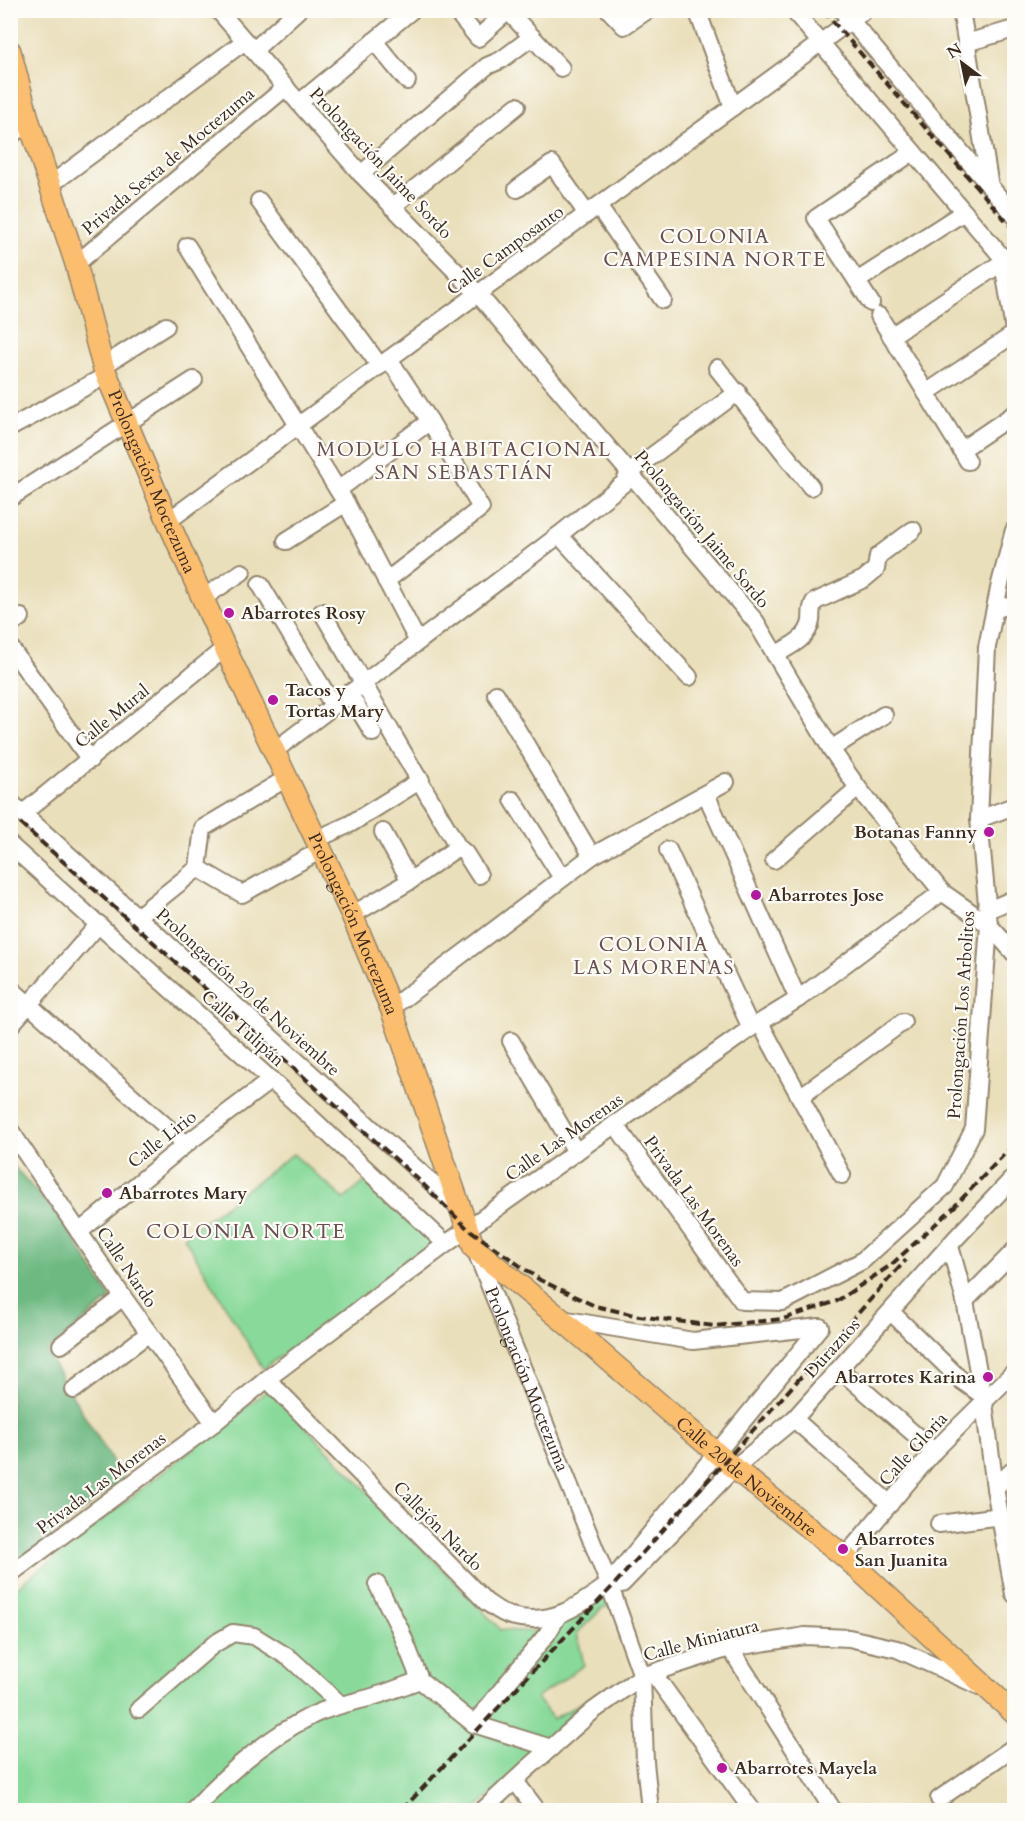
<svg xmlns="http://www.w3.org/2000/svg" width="1025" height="1821" viewBox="0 0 1025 1821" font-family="Cardo,serif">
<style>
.green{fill:#88d99a;stroke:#62825c;stroke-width:1.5}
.forest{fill:#6eb982;stroke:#547250;stroke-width:1.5}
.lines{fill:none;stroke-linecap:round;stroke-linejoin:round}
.minor-casing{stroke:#92846c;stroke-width:20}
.major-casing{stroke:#92846c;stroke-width:24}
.minor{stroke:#fff;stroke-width:16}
.major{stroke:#fbbd6e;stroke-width:21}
.rail{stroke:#3b2a1e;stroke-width:4;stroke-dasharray:9 4.5;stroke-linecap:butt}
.poi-dot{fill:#b5179e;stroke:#fdfcf7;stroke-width:2}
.labels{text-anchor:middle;stroke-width:4.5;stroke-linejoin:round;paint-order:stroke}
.street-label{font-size:18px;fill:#3b2a1e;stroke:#fdfcf7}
.poi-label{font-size:18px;font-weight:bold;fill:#3b2a1e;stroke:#fdfcf7;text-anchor:start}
.neighbourhood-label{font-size:20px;letter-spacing:1.5px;fill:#6b5052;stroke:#fdfcf7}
</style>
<rect width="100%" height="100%" fill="#fdfcf7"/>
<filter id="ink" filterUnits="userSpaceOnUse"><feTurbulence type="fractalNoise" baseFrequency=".0167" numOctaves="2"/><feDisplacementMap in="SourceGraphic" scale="12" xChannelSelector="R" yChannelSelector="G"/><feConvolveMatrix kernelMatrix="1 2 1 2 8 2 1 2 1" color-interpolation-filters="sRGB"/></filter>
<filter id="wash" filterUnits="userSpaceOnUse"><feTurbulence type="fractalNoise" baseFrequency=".008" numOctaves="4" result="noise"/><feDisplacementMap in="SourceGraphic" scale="24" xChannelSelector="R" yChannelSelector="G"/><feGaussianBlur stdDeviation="1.35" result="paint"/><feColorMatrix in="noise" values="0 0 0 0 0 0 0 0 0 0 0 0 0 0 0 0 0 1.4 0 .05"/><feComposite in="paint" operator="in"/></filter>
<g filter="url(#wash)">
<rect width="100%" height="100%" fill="#eadfbb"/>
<!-- green -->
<g class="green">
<path d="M293,1154L344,1199L366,1181L433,1244L263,1369L184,1237Z"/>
<path d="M269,1389L501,1630L543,1632L605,1589L613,1601L607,1607H604L577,1633L584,1665L537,1698L553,1719L583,1702L508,1780L474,1810H11V1592Z"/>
</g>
<!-- forest -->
<path class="forest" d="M10,1162L63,1222L111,1298L46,1352L123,1479L11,1567Z"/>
</g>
<g filter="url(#ink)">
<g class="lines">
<defs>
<g id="minor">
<path d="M218,10L361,174L478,294L756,622L831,749L858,788L942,892L989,925L1014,953"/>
<path d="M455,10L478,38L509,10"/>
<path d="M609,10L624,26L648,10"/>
<path d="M697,10L733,107"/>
<path d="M793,10L1014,271"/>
<path d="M842,10L1014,215"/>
<path d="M961,10L990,187"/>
<path d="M508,11L561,68"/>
<path d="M374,41L407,81"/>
<path d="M966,43L1014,29"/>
<path d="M254,50L298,10"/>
<path d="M299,103L412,10"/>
<path d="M10,136L29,122"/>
<path d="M361,174L487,66L501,60L532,37"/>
<path d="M50,185L245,41"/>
<path d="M517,189L552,164L587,214"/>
<path d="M259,201L380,366"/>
<path d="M598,206L663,300"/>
<path d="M392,207L517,106"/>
<path d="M187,246L346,503L418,642"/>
<path d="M1002,257L1014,330"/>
<path d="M76,264L286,87"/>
<path d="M857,281L964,212"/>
<path d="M871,303L816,218L913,152"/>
<path d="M879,316L968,461"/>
<path d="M891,336L1003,262"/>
<path d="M103,366L166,326"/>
<path d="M717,368L811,487"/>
<path d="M926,393L1014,334"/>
<path d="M10,428L107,375"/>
<path d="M961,450L1014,414"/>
<path d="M338,490L430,421"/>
<path d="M10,498L194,380"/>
<path d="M168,521L865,10"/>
<path d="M559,535L689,677"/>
<path d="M286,541L346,503"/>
<path d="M386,581L481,508L430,421L389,359"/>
<path d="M260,584L333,705"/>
<path d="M203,598L242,572"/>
<path d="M995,609L1014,605"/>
<path d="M322,612L458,847L465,853L479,875"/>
<path d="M10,624L21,617"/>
<path d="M10,647L90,760"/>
<path d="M775,655C790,646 808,639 811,621C812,613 810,610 814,602L864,579L876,569L878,556L913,530"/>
<path d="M349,693L373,733"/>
<path d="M496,694L592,856"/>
<path d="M831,749L884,715"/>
<path d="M274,751L559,535L624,483L629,473L738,392"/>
<path d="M706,794L798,999"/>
<path d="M513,800L562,878"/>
<path d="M10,802L461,1209"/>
<path d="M22,814L225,648"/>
<path d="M979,819L1014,806"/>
<path d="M383,832L410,881"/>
<path d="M317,839L350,824L421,780"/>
<path d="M10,845L271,1080L446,1244"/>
<path d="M668,850L751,1028"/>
<path d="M774,860L858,788"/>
<path d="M198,868L242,894L321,850"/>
<path d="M988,910L1014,899"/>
<path d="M352,915L410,881L458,847"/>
<path d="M137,917L198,868L203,828L287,778"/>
<path d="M10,988L186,1144"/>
<path d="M391,1008L592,856L726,782"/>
<path d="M760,1023L842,1175"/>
<path d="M10,1026L99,924"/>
<path d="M511,1041L576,1152"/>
<path d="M800,1097L903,1022"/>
<path d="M615,1124L742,1301L783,1302L862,1261L945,1186L974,1129L989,925L979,819L987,647L1000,584L1014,530"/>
<path d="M10,1130L123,1297L214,1423"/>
<path d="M79,1232L186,1144L271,1080"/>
<path d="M950,1246L965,1301L984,1403L995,1488L1014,1594"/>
<path id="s1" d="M475,1249L609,1584L642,1676L645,1762L650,1810"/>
<path d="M965,1301L1014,1251"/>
<path d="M891,1312L962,1381L982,1395"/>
<path d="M561,1319L693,1341L820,1327"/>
<path d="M61,1345L123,1297"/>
<path d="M839,1369L934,1451"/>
<path d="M267,1379L486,1602C494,1607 502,1614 511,1616C551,1627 579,1606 609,1584L820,1327"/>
<path d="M74,1390L149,1333"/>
<path d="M794,1419L890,1504"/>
<path d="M995,1488L1014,1469"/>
<path d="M939,1524L1001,1516"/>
<path d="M845,1557L934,1451L1014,1372"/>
<path d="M10,1574L214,1423L267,1379L446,1244L751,1028L798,999L942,892"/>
<path d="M377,1584L400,1629L420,1680L474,1724L551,1748"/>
<path d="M622,1584L734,1468L794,1419L956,1238L1014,1177"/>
<path d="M730,1648L833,1810"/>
<path d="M653,1673L752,1810"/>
<path d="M139,1709L214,1644L233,1633L254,1636L291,1659L340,1704"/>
<path d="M474,1724L547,1634L558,1616"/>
<path d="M515,1781L537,1810"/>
<path d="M939,1799L1014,1747"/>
<path d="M193,1810C226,1774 267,1738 311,1716C330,1706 351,1703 372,1697C388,1692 404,1686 420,1680"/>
<path d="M483,1810L526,1770L593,1711L642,1676L730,1648L805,1636L849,1638L897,1649L979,1686"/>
</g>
<g id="major">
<path id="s2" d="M10,51L29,122L76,264L103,366L168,521L225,648L352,915L391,1008L474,1248L561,1319L734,1468L845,1557L1014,1713"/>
</g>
</defs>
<!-- minor casing -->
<use href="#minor" class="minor-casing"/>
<!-- major casing -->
<use href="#major" class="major-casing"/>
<!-- minor -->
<use href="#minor" class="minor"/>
<!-- major -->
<use href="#major" class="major"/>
<!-- rail -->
<g class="rail">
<path d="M823,10L1014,230"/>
<path d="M10,814L420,1181L467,1228L540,1280L595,1306L639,1316L714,1326L783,1319L837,1301L891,1265L954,1207L1014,1144"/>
<path d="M402,1810L611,1588L906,1260"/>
</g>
</g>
</g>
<!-- markers -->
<g class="poi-dot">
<circle cx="229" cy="613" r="6"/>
<circle cx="273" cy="700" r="6"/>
<circle cx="989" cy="832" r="6"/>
<circle cx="756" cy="895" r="6"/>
<circle cx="107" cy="1193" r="6"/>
<circle cx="988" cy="1377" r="6"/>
<circle cx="843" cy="1549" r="6"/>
<circle cx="722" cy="1768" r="6"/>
</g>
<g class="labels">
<!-- street labels -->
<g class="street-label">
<text transform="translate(168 161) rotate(-40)" y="6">Privada Sexta de Moctezuma</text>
<text transform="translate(381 163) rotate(47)" y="6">Prolongación Jaime Sordo</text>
<text transform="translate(505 250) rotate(-36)" y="6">Calle Camposanto</text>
<text dy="6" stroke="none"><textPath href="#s2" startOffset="454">Prolongación Moctezuma</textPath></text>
<text transform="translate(702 529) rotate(50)" y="6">Prolongación Jaime Sordo</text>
<text transform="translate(112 716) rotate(-39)" y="6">Calle Mural</text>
<text dy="6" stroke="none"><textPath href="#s2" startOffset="940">Prolongación Moctezuma</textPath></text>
<text transform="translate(248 992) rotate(42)" y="6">Prolongación 20 de Noviembre</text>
<text transform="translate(961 1015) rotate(-86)" y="6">Prolongación Los Arbolitos</text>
<text transform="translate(243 1028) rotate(42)" y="6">Calle Tulipán</text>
<text transform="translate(564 1137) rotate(-35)" y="6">Calle Las Morenas</text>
<text transform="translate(162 1139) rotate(-38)" y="6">Calle Lirio</text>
<text transform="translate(694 1201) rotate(54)" y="6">Privada Las Morenas</text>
<text transform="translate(127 1267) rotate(56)" y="6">Calle Nardo</text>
<text transform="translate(832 1348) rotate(-48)" y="6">Duraznos</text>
<text dy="6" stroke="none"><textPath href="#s1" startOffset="140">Prolongación Moctezuma</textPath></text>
<text transform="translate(913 1449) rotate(-48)" y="6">Calle Gloria</text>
<text dy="6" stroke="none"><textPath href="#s2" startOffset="1642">Calle 20 de Noviembre</textPath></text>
<text transform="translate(101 1483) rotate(-37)" y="6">Privada Las Morenas</text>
<text transform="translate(438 1526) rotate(45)" y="6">Callejón Nardo</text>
<text transform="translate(701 1640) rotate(-15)" y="6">Calle Miniatura</text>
</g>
<!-- poi labels -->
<g class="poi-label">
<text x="241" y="619">Abarrotes Rosy</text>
<text x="285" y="696">Tacos y<tspan x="285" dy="21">Tortas Mary</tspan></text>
<text x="977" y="838" text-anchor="end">Botanas Fanny</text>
<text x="768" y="901">Abarrotes Jose</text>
<text x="119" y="1199">Abarrotes Mary</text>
<text x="976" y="1383" text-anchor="end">Abarrotes Karina</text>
<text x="855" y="1545">Abarrotes<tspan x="855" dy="21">San Juanita</tspan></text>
<text x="734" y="1774">Abarrotes Mayela</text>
</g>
<!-- neighbourhood labels -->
<g class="neighbourhood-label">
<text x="715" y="243">COLONIA<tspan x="715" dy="23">CAMPESINA NORTE</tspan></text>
<text x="464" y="456">MODULO HABITACIONAL<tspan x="464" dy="23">SAN SEBASTIÁN</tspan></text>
<text x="654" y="951">COLONIA<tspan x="654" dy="23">LAS MORENAS</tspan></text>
<text x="246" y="1238">COLONIA NORTE</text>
</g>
</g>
<!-- margin -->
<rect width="1025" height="1821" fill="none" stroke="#fdfcf7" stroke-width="36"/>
<!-- north arrow -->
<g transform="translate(962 63) rotate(328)" stroke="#fdfcf7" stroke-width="4.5" paint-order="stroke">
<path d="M0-4.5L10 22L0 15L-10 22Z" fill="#3b2a1e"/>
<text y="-9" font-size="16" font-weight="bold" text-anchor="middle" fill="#3b2a1e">N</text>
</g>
</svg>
